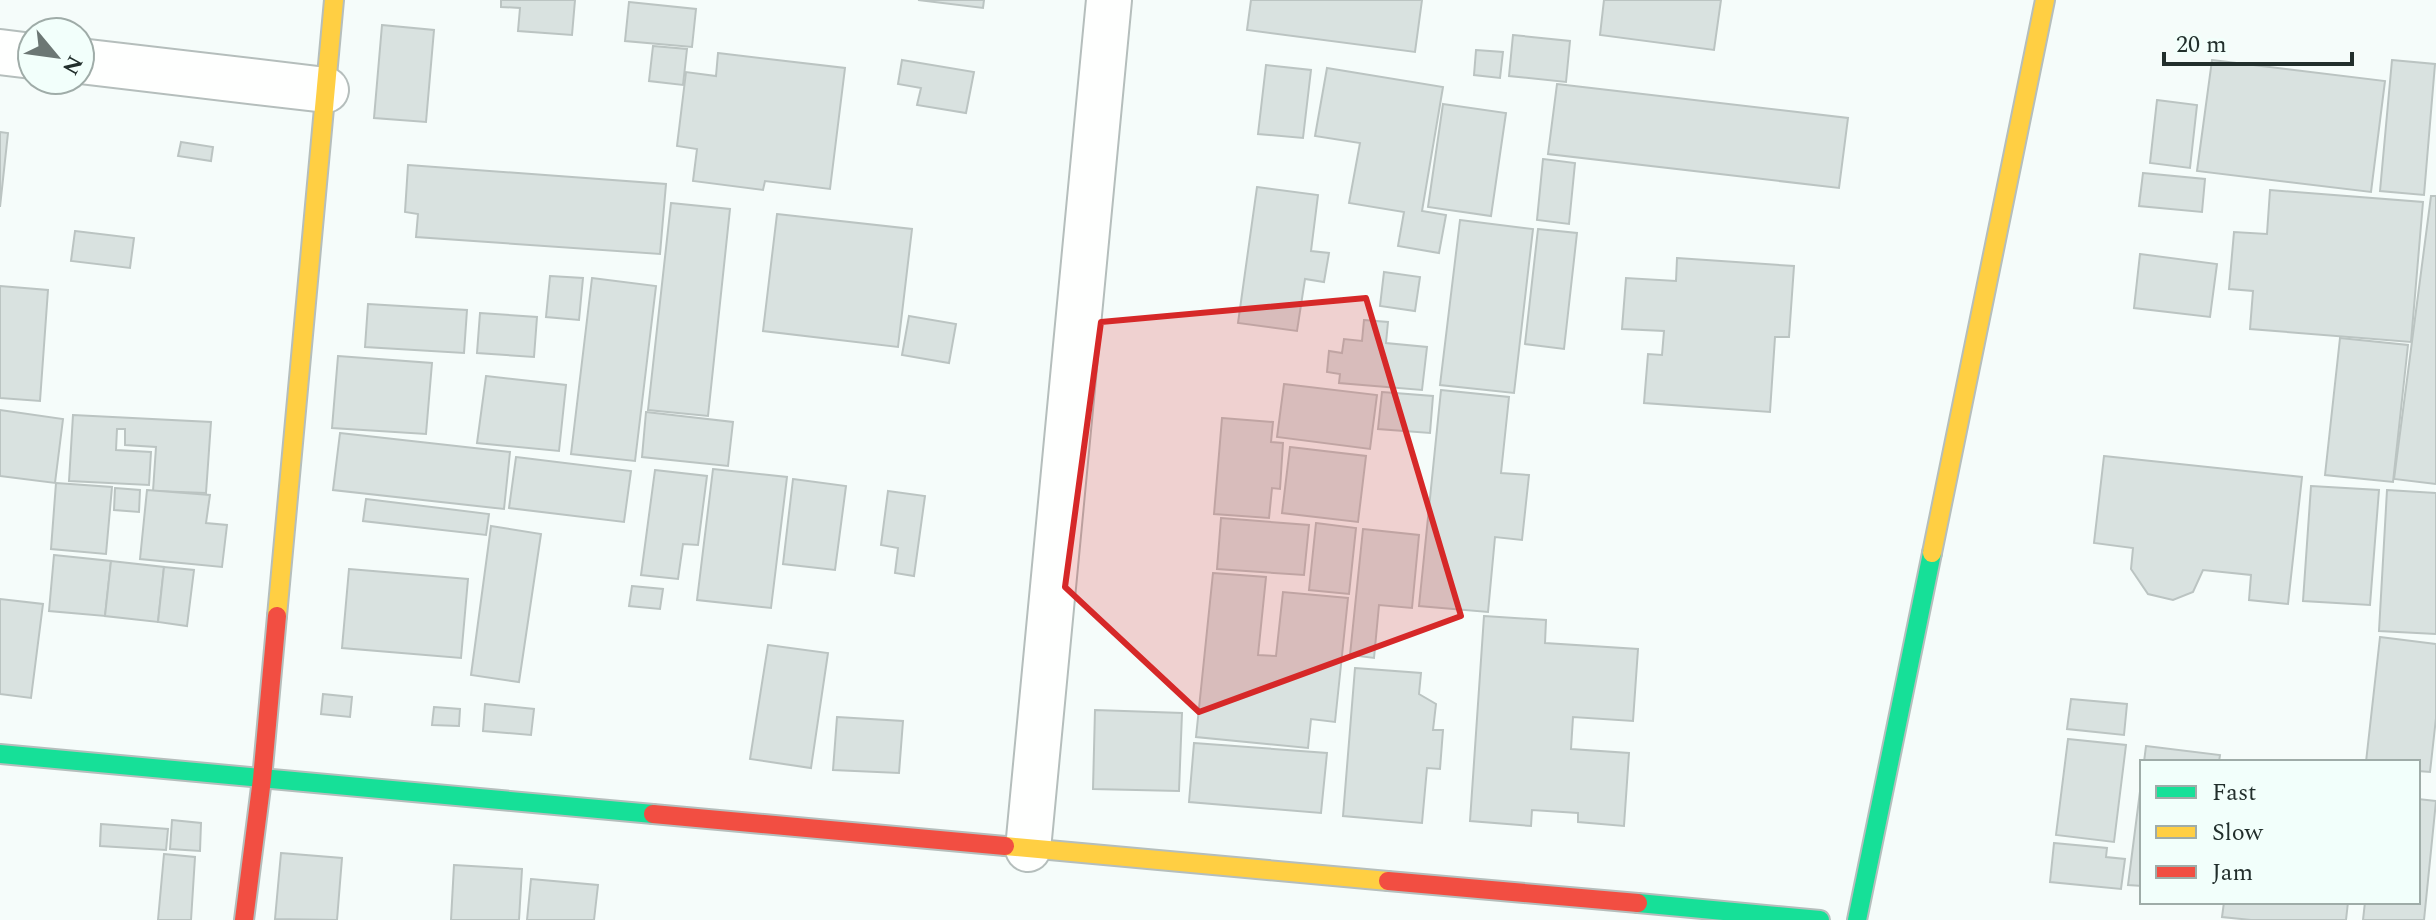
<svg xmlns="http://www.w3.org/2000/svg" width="2436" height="920" viewBox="0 0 2436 920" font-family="Spectral,serif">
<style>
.building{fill:#d9e2e0;stroke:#bbc4c2;stroke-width:2}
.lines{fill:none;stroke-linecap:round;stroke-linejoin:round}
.street-casing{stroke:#b5bebc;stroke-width:48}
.fast-casing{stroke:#b5bebc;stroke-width:22}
.slow-casing{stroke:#b5bebc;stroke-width:22}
.jam-casing{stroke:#b5bebc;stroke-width:22}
.street{stroke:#fefffe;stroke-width:44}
.fast{stroke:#16e098;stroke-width:18}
.slow{stroke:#ffcf43;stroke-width:18}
.jam{stroke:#f24e42;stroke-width:18}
.marked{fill:#d62828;fill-opacity:0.2;stroke:#d62828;stroke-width:6;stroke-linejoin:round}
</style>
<rect width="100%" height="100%" fill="#f5fcfa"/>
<!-- building -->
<g class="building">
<path d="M501,0H575L572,35L518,31L520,8L501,7Z"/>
<path d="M918,0H984L983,8Z"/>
<path d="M1251,0H1422L1415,52L1247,30Z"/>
<path d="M1604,0H1721L1714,50L1600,35Z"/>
<path d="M629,2L696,9L692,47L625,41Z"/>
<path d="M382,25L434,30L426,122L374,118Z"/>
<path d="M1513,35L1570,41L1566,82L1509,76Z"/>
<path d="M653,46L687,49L683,85L649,81Z"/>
<path d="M1476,50L1503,52L1500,78L1474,75Z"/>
<path d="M718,53L845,68L830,189L765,181L763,190L693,181L697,149L677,146L686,72L716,76Z"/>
<path d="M902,60L974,72L966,113L917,105L921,88L898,84Z"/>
<path d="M2212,60L2385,81L2371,192L2197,171Z"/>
<path d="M2392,60L2435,64L2424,195L2380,191Z"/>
<path d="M1266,65L1311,70L1303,138L1258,134Z"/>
<path d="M1327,68L1443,87L1422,211L1446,215L1439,253L1398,246L1404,212L1349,203L1360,143L1315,136Z"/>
<path d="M1557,84L1848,118L1839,188L1548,154Z"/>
<path d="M2157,100L2197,105L2190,168L2150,163Z"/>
<path d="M1443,104L1506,113L1491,216L1428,207Z"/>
<path d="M0,132L8,133L0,207Z"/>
<path d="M181,142L213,147L211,161L178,156Z"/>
<path d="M1543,159L1575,163L1569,224L1537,220Z"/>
<path d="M408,165L666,184L660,254L416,237L418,214L405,212Z"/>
<path d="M2143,173L2205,179L2202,212L2139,206Z"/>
<path d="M1257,187L1318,195L1311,251L1329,253L1324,282L1305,279L1297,331L1238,323Z"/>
<path d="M2270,190L2423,202L2411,342L2250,329L2253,291L2229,289L2234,232L2267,234Z"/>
<path d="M2431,196H2436V484L2394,479Z"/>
<path d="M671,203L730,209L708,416L648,410Z"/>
<path d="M777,214L912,229L898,347L763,331Z"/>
<path d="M1460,220L1533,229L1514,393L1440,385Z"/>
<path d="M1538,229L1577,233L1564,349L1525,344Z"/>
<path d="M75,231L134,238L130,268L71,261Z"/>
<path d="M2140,254L2217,264L2210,317L2134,308Z"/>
<path d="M1677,258L1794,266L1789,337H1775L1770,412L1644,403L1648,354L1662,355L1664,331L1622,329L1626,278L1676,281Z"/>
<path d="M1384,272L1420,277L1415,311L1380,306Z"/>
<path d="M550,276L583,278L579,320L546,317Z"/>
<path d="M592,278L656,286L635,461L571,454Z"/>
<path d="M0,286L48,290L40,401L0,398Z"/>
<path d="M368,304L467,310L464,353L365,347Z"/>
<path d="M480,313L537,317L534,357L477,353Z"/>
<path d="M909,316L956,324L949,363L902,355Z"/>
<path d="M1364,320L1388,322L1386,343L1427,347L1422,390L1339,383L1340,374L1327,372L1329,351L1342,353L1344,339L1362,341Z"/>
<path d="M2340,338L2408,345L2393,482L2325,475Z"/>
<path d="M338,356L432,363L426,434L332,428Z"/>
<path d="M486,376L566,385L559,451L477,443Z"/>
<path d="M1284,384L1377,395L1370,449L1277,437Z"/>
<path d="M1441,390L1509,397L1501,473L1529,475L1522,540L1495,537L1488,612L1419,606Z"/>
<path d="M1382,392L1433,396L1430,433L1378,429Z"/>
<path d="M0,410L63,419L55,483L0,476Z"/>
<path d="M646,412L733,422L728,466L642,457Z"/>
<path d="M73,415L211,422L206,493L153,491L156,447L125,445V429H117L116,450L151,452L149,485L69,481Z"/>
<path d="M1222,418L1273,422L1271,442L1283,443L1280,489L1272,488L1269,518L1214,514Z"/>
<path d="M340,433L510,452L504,509L333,490Z"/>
<path d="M1290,447L1366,456L1358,522L1282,513Z"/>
<path d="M2104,456L2302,477L2288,604L2249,600L2251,575L2203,570L2193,592L2173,600L2148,594L2131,569L2133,548L2094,543Z"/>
<path d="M516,457L631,471L624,522L509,508Z"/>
<path d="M713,469L787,477L771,608L697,600Z"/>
<path d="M655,470L707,476L698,545L683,544L678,579L641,575Z"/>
<path d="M793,479L846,486L835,570L783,564Z"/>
<path d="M56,483L112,487L106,554L51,549Z"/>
<path d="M2311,486L2379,490L2370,605L2303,601Z"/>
<path d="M115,488L140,490L139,512L114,510Z"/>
<path d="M147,490L210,495L206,523L227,525L222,567L140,559Z"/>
<path d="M2387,490L2436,493V634L2379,631Z"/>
<path d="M888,491L925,496L914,576L895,573L898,548L881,545Z"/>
<path d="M366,499L489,514L486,535L363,521Z"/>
<path d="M1221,518L1309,525L1304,575L1217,569Z"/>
<path d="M1316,523L1356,528L1349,594L1309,590Z"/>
<path d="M491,526L541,534L519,682L471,675Z"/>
<path d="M1363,529L1419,535L1412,608L1379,605L1374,658L1350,655Z"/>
<path d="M54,555L111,561L105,616L49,611Z"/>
<path d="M111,561L164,567L158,622L105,616Z"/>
<path d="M164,567L194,570L187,626L158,622Z"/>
<path d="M349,569L468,579L461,658L342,648Z"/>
<path d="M1213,573L1266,577L1258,655L1276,656L1283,592L1348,598L1335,722L1311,719L1308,748L1196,737Z"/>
<path d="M632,586L663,589L660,609L629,606Z"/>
<path d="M0,599L43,604L31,698L0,694Z"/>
<path d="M1484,616L1546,620L1545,643L1638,649L1633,721L1573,717L1571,749L1629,753L1624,826L1578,822V813L1532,810L1531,826L1470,821Z"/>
<path d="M2380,637L2436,644V718L2430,772L2418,771V762H2366Z"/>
<path d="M768,645L828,653L811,768L750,759Z"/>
<path d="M1355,668L1421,673L1419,694L1436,704L1433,730H1443L1440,769L1427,768L1422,823L1343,816Z"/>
<path d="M323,694L352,697L350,717L321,714Z"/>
<path d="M2071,699L2127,704L2124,735L2067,729Z"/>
<path d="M485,704L534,709L531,735L483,731Z"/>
<path d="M434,707L460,709L459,726L432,725Z"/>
<path d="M1095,710L1182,713L1179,791L1093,789Z"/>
<path d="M837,717L903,721L899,773L833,770Z"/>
<path d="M2068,739L2126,745L2114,842L2056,835Z"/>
<path d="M1194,743L1327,753L1321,813L1189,802Z"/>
<path d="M2146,746L2220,755L2219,762H2144Z"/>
<path d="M2142,776V886L2128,885Z"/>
<path d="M2418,799L2436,801L2424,920H2363L2365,902H2418Z"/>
<path d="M172,820L201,823L200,851L170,849Z"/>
<path d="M101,824L168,829L166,850L100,846Z"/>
<path d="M2054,843L2107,848L2106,857L2125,859L2121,889L2050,882Z"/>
<path d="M281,853L342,858L337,920L275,919Z"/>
<path d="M164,854L195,857L191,920H158Z"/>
<path d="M454,865L522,869L519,920H451Z"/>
<path d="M531,879L598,885L594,920H527Z"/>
<path d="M2224,902H2348L2346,920H2251L2222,917Z"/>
</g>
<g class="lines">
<defs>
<g id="street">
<path d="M0,52L32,56"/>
<path d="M80,61L326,90"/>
<path d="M1028,849L1109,0"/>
</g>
<g id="fast">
<path d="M0,754L653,814"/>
<path d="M1638,903L1820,920"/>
<path d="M1857,920L1932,553"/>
</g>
<g id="slow">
<path d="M1932,553L2045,0"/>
<path d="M277,616L334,0"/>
<path d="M1005,846L1388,881"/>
</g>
<g id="jam">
<path d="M653,814L1005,846"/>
<path d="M1388,881L1638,903"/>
<path d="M244,920L262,779L277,616"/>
</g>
</defs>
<!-- street casing -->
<use href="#street" class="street-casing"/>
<!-- fast casing -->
<use href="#fast" class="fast-casing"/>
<!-- slow casing -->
<use href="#slow" class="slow-casing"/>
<!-- jam casing -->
<use href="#jam" class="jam-casing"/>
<!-- street -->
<use href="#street" class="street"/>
<!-- fast -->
<use href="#fast" class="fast"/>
<!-- slow -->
<use href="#slow" class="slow"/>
<!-- jam -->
<use href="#jam" class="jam"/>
</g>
<!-- marked area -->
<path class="marked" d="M1366,298L1461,616L1199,712L1065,587L1101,322Z"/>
<!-- legend -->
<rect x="2140" y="760" width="280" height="144" fill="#f2fffb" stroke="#9faca8" stroke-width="2"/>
<rect x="2156" y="786" width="40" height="12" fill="#16e098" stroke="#9faca8" stroke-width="2"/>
<text x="2212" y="800" font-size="24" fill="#222f2c">Fast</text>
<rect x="2156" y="826" width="40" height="12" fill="#ffcf43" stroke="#9faca8" stroke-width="2"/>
<text x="2212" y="840" font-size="24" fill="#222f2c">Slow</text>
<rect x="2156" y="866" width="40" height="12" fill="#f24e42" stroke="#9faca8" stroke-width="2"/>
<text x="2212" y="880" font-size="24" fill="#222f2c">Jam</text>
<!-- north arrow -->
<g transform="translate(56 56) rotate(119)"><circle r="38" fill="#f2fffb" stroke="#9faca8" stroke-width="2"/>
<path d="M0-6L14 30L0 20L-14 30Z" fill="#6c7774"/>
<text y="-12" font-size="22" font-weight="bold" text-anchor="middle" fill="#222f2c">N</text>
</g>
<!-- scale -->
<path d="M2164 52v12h188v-12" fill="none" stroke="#222f2c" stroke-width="4"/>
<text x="2176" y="52" font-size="24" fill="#222f2c" stroke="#f2fffb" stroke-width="6" paint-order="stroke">20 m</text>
</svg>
